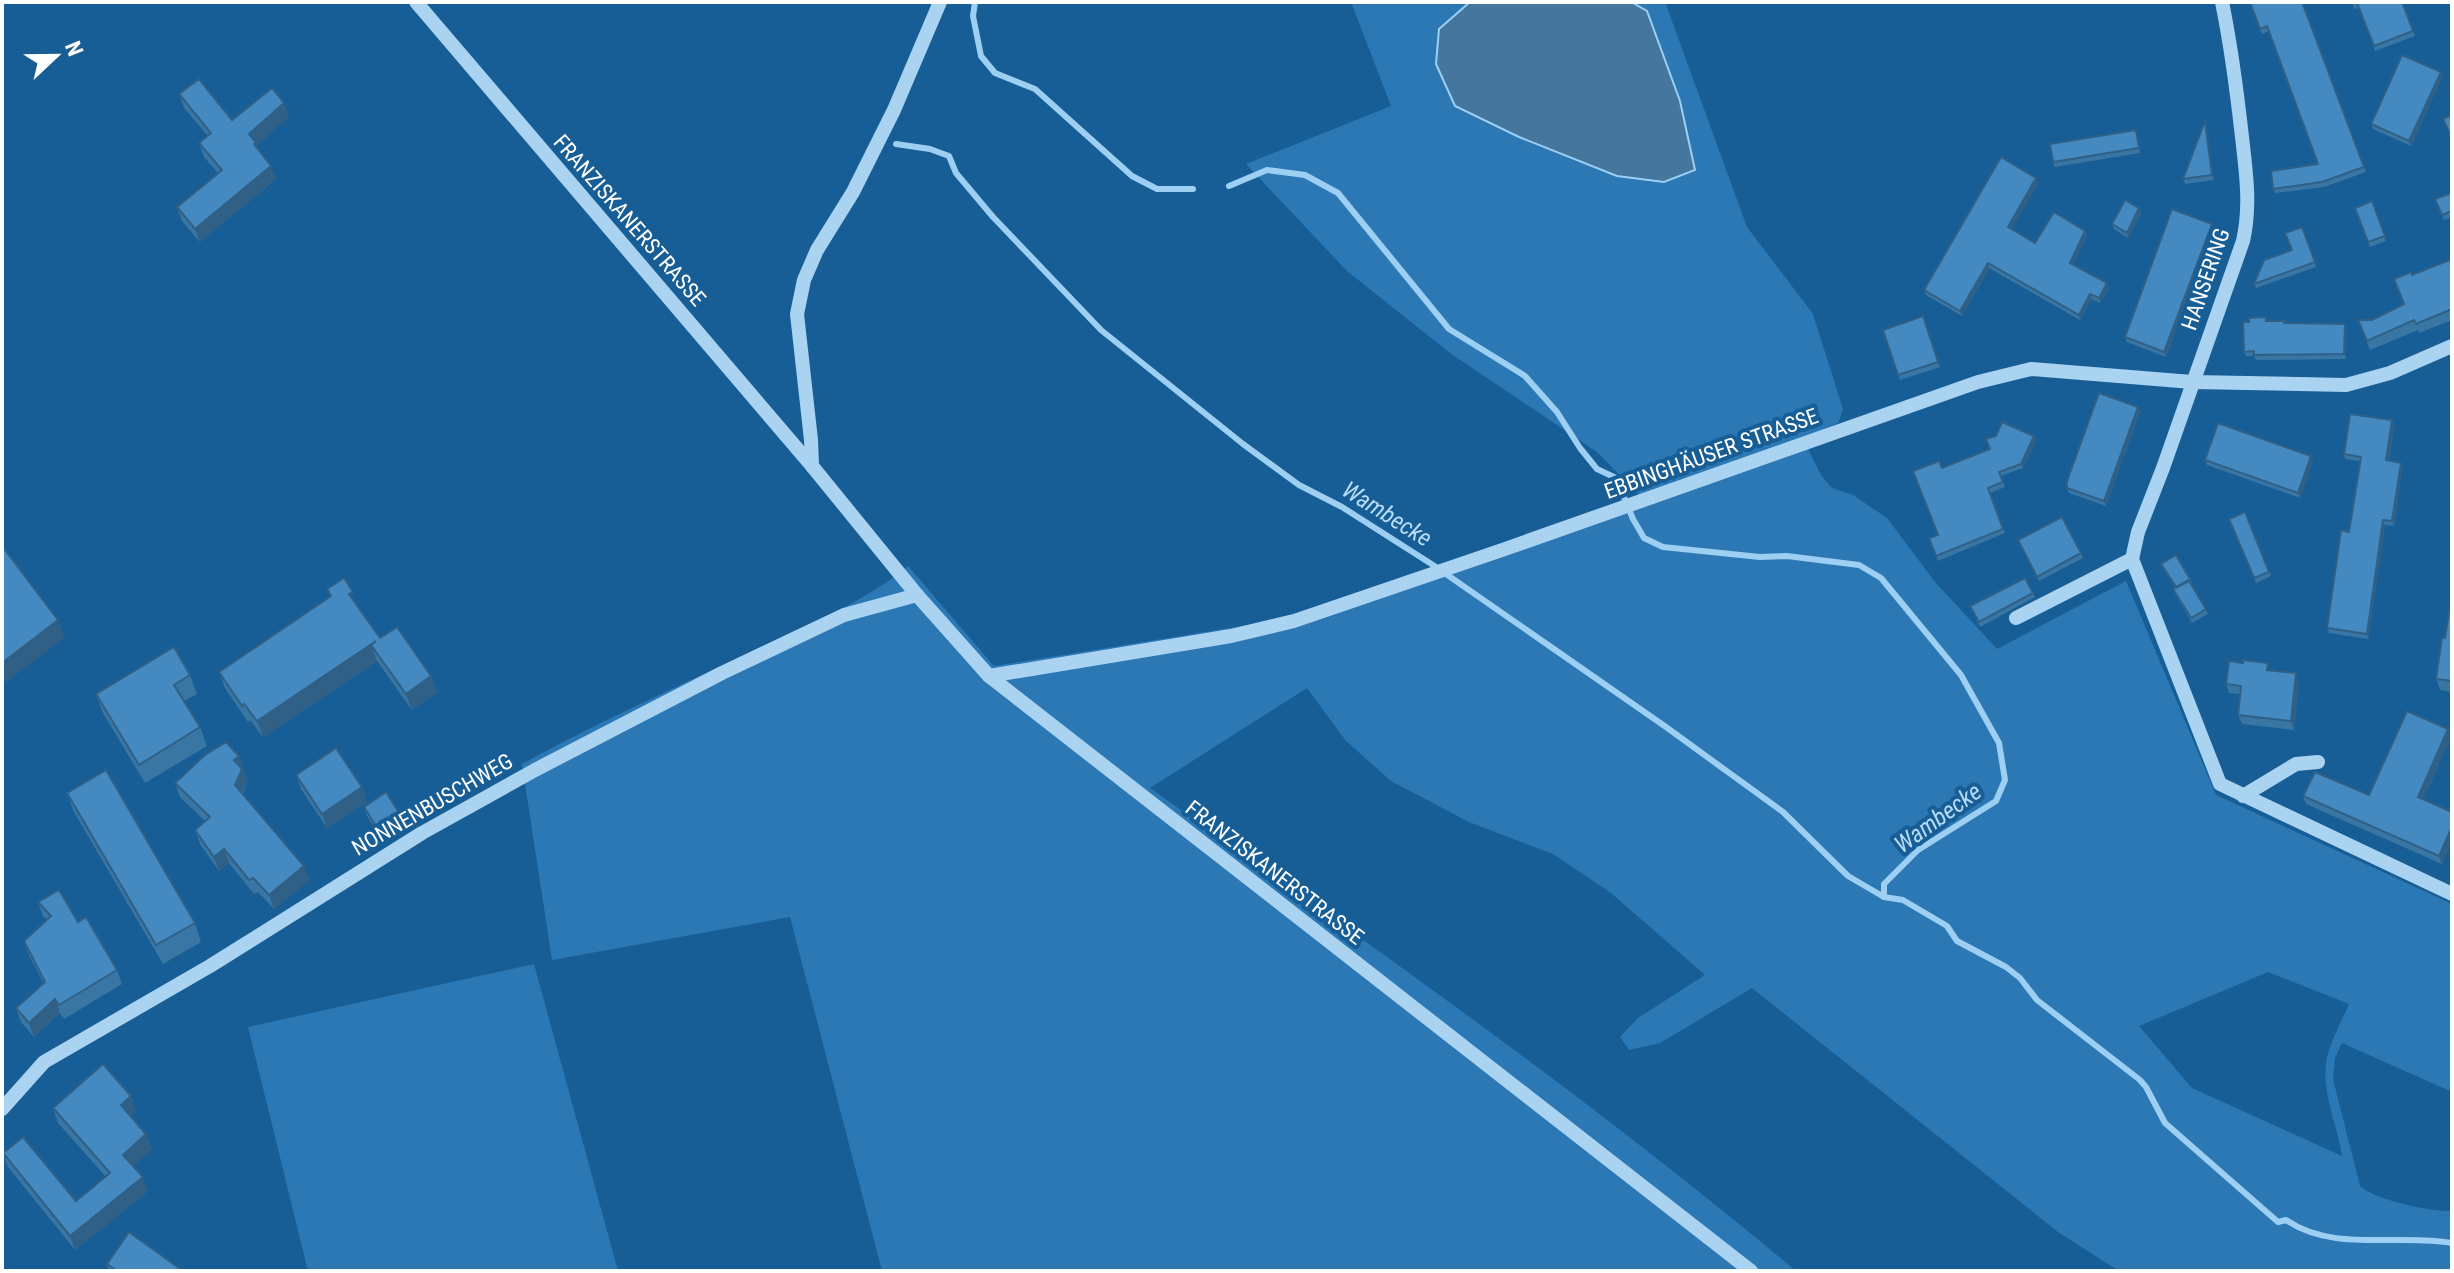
<svg xmlns="http://www.w3.org/2000/svg" width="2454" height="1273" viewBox="0 0 2454 1273" font-family="'Roboto Condensed',sans-serif">
<style>
.green{fill:#2b78b5;fill-rule:evenodd}
.water{fill:#45769e;stroke:#9dcff3;stroke-width:2}
.lines{fill:none;stroke-linecap:round;stroke-linejoin:round}
.stream{stroke:#9dcff3;stroke-width:6}
.minor{stroke:#aad2f1;stroke-width:14}
.wall{fill:#3a76a4}
.shaded-wall{fill:#306086}
.building{fill:#4489bf;stroke:#306086;stroke-width:2}
.labels{text-anchor:middle;stroke-width:8;stroke-linejoin:round;paint-order:stroke}
.street-label{font-size:22px;fill:#fff;stroke:#185e96}
.water-label{font-size:24px;font-style:italic;fill:#b7dcf8;stroke:#185e96}
</style>
<rect width="100%" height="100%" fill="#185e96"/>
<!-- green -->
<g class="green">
<path d="M1351,2H1470L1439,29L1664,182L1695,169L1680,101L1647,11L1631,2H1665L1747,227L1813,314L1843,409L1838,423L1803,439L1821,475L1832,488L1853,495L1887,518L1935,582L1997,649L2126,581L2216,795L2452,904V1092L2342,1043L2335,1058L2333,1079L2360,1186C2374,1200 2432,1212 2452,1211V1271H2119L2058,1232L1752,988L1660,1043L1629,1050L1620,1037L1638,1018L1705,975L1611,893L1553,854L1469,822L1391,781L1346,741L1307,688L1150,788C1369,944 1590,1098 1796,1271H882L790,917L552,960L522,764C595,724 671,689 747,654C802,628 860,605 908,566L994,666L1267,622L1323,606L1639,495L1597,452L1450,353L1347,271L1246,164L1391,106ZM2268,972L2349,1004C2341,1023 2329,1043 2326,1063C2322,1094 2338,1127 2342,1156L2192,1088L2139,1026Z"/>
<path d="M534,964L618,1271H308L248,1027Z"/>
</g>
<!-- water -->
<path class="water" d="M1470,2H1631L1647,11L1680,101L1695,170L1664,182L1617,176L1519,137L1455,106L1436,64L1439,29Z"/>
<g class="lines">
<!-- stream -->
<g class="stream">
<path d="M975,2L973,16L981,56L995,73L1035,89L1132,176L1157,189H1193"/>
<path d="M896,144L930,149L949,156L956,173L993,217L1101,330L1243,444L1299,485L1342,507L1433,565L1666,727L1783,812L1848,876L1884,897L1903,900L1947,926L1957,941L2006,967L2020,978L2037,1000L2140,1080L2146,1087L2165,1123L2278,1222L2286,1220C2334,1253 2399,1233 2452,1243"/>
<path d="M1229,186L1267,170L1305,175L1338,193L1449,329L1525,376L1557,412L1580,448L1597,469L1616,478L1633,519L1644,538L1663,547L1760,557L1787,556L1859,565L1881,578L1961,675L1999,743L2005,780L1996,801L1918,850L1884,884V897"/>
</g>
<!-- minor -->
<g class="minor">
<path d="M416,2L812,466L917,595L989,676L1751,1271"/>
<path d="M2222,2C2231,46 2237,92 2242,137C2246,172 2251,206 2243,241L2163,468L2138,532L2132,559L2220,784L2452,894"/>
<path d="M812,466L811,440L797,314L804,280L817,250L853,192L894,110L940,2"/>
<path d="M2016,618L2132,559"/>
<path d="M989,676L1231,636L1294,621L1505,549L1978,382L2031,369L2192,382L2346,385L2390,373L2452,346"/>
<path d="M2243,796L2296,764L2318,762"/>
<path d="M2,1109L44,1062L210,966L422,833L535,770L722,673L844,615L917,595"/>
</g>
</g>
<!-- wall -->
<g class="wall">
<path d="M2250,2H2302L2366,172L2324,187L2275,193L2273,189L2318,164L2269,31L2262,34Z"/>
<path d="M2352,2H2402L2415,36L2375,51L2359,8L2354,9Z"/>
<path d="M2442,77L2411,146L2373,129L2371,124Z"/>
<path d="M179,94L232,120L289,116L257,145L260,152L276,179L200,242L182,221L177,207L218,173L204,157L199,143L208,136L184,108Z"/>
<path d="M2205,121L2214,180L2185,184L2183,179Z"/>
<path d="M2136,130L2140,153L2055,167L2053,162Z"/>
<path d="M2036,178L2038,183L2011,229L2035,243L2085,231L2087,236L2073,264L2107,283L2109,288L2100,303L2092,299L2080,320L1989,268L1962,316L1926,295L1924,290Z"/>
<path d="M2452,193V217L2444,220L2435,199Z"/>
<path d="M2372,201L2386,241L2370,247L2355,208Z"/>
<path d="M2139,208L2141,213L2128,238L2114,229L2112,224Z"/>
<path d="M2302,227L2316,267L2256,288L2254,284L2292,250Z"/>
<path d="M2214,228L2166,357L2127,342L2125,337Z"/>
<path d="M2452,259V320L2419,333L2418,330L2370,350L2358,320H2372L2404,305L2412,275Z"/>
<path d="M1923,316L1940,367L1900,380L1883,330Z"/>
<path d="M2266,317L2268,321L2346,329V359L2256,360L2254,356H2246L2244,352L2249,322Z"/>
<path d="M2138,407L2140,412L2106,506L2069,493L2067,488Z"/>
<path d="M2392,420L2394,425L2389,461L2401,463L2402,467L2394,526L2385,525L2368,639L2329,633L2327,628L2349,532L2360,461L2345,459L2344,454Z"/>
<path d="M2036,441L2023,468L2001,476L2005,487L1990,493L2005,533L1938,561L1929,538L1938,535L1942,468L1990,449Z"/>
<path d="M2205,460L2313,461L2300,498L2207,465Z"/>
<path d="M2245,512L2271,576L2256,583L2229,519Z"/>
<path d="M2018,540L2081,553L2083,558L2039,581Z"/>
<path d="M2161,564L2190,579L2192,583L2191,584L2208,614L2192,623L2175,594L2173,589L2175,588Z"/>
<path d="M327,589L358,606L380,638L431,676L437,692L412,710L377,661L263,737L250,720L248,722L225,688L219,672L330,597Z"/>
<path d="M2033,593L2035,597L1980,627L1970,606Z"/>
<path d="M2452,594V692L2440,690L2436,679L2445,638Z"/>
<path d="M2271,671L2299,682L2294,730L2242,724L2238,715L2240,694L2229,693L2226,684Z"/>
<path d="M190,675L197,694L184,701L200,727L207,746L145,783L103,713L96,694Z"/>
<path d="M2451,737L2423,800L2452,812V841L2442,864L2306,804L2303,796L2369,795Z"/>
<path d="M239,756L247,783L243,794L309,880L274,909L258,892L254,894L229,863L219,871L200,844L195,830L205,821L180,797L175,783Z"/>
<path d="M296,775L362,787L367,802L327,828L301,789Z"/>
<path d="M67,793L195,923L201,942L163,964L74,812Z"/>
<path d="M364,807L403,823L381,838L367,816Z"/>
<path d="M38,902L78,922L117,970L122,984L64,1019L60,1013L34,1037L21,1022L16,1008L44,984L29,955L24,941L47,920L43,916Z"/>
<path d="M131,1096L136,1111L130,1116L146,1134L152,1149L133,1165L148,1191L75,1250L8,1167L3,1153L76,1201L106,1177L58,1123L53,1108Z"/>
<path d="M107,1264L183,1271H109Z"/>
</g>
<!-- shaded-wall -->
<g class="shaded-wall">
<path d="M2441,72L2442,77L2411,146L2409,141Z"/>
<path d="M284,103L289,116L257,145L261,155L258,158L249,134Z"/>
<path d="M2205,121L2206,126L2214,180L2212,175Z"/>
<path d="M271,166L276,179L200,242L195,229Z"/>
<path d="M2036,178L2038,183L2010,232L2008,227Z"/>
<path d="M2139,208L2141,213L2128,238L2127,233Z"/>
<path d="M2212,224L2214,228L2166,357L2164,352Z"/>
<path d="M2085,231L2087,236L2072,267L2070,263Z"/>
<path d="M1988,263L1989,268L1962,316L1960,311Z"/>
<path d="M2107,283L2109,288L2100,303L2099,298Z"/>
<path d="M2090,294L2092,299L2080,320L2079,315Z"/>
<path d="M2345,324L2346,329V359L2344,354Z"/>
<path d="M2138,407L2140,412L2106,506L2104,501Z"/>
<path d="M2392,420L2394,425L2388,465L2386,460Z"/>
<path d="M2034,436L2036,441L2023,468L2021,464Z"/>
<path d="M2311,456L2313,461L2300,498L2298,493Z"/>
<path d="M2401,463L2402,467L2394,526L2392,521Z"/>
<path d="M2383,520L2385,525L2368,639L2367,634Z"/>
<path d="M58,620L64,638L5,683L2,675V663Z"/>
<path d="M376,641L371,645L377,661L263,737L257,721Z"/>
<path d="M2296,673L2299,682L2294,730L2291,721Z"/>
<path d="M431,676L437,692L412,710L406,694Z"/>
<path d="M2448,729L2451,737L2421,805L2418,797Z"/>
<path d="M239,756L247,783L240,799L235,785L234,760Z"/>
<path d="M362,787L367,802L327,828L322,814Z"/>
<path d="M400,814L403,823L381,838L377,828Z"/>
<path d="M2452,827V841L2442,864L2439,856Z"/>
<path d="M224,849L229,863L219,871L214,857Z"/>
<path d="M304,866L309,880L274,909L269,895Z"/>
<path d="M55,999L60,1013L34,1037L29,1023Z"/>
<path d="M2,1000L6,1011L2,1014Z"/>
<path d="M131,1096L136,1111L126,1119L121,1105Z"/>
<path d="M146,1134L152,1149L129,1169L123,1155Z"/>
<path d="M143,1177L148,1191L75,1250L70,1236Z"/>
</g>
<!-- building -->
<g class="building">
<path d="M2250,2H2302L2364,167L2322,182L2273,189L2271,171L2318,164L2267,26L2260,29Z"/>
<path d="M2352,2H2402L2413,31L2374,46L2357,3L2352,4Z"/>
<path d="M2402,55L2441,72L2409,141L2371,124Z"/>
<path d="M199,79L232,120L272,88L284,103L249,134L256,142L254,144L271,166L195,229L177,207L222,170L199,143L211,133L179,94Z"/>
<path d="M2452,115V134H2450L2443,119Z"/>
<path d="M2205,121L2212,175L2183,179Z"/>
<path d="M2136,130L2139,148L2053,162L2050,144Z"/>
<path d="M2001,157L2036,178L2008,227L2035,243L2054,212L2085,231L2070,263L2107,283L2099,298L2090,294L2079,315L1988,263L1960,311L1924,290Z"/>
<path d="M2452,193V211L2442,215L2435,199Z"/>
<path d="M2125,200L2139,208L2127,233L2112,224Z"/>
<path d="M2372,201L2385,236L2368,242L2355,208Z"/>
<path d="M2172,209L2212,224L2164,352L2125,337Z"/>
<path d="M2302,227L2315,262L2254,284L2264,260L2292,250L2285,233Z"/>
<path d="M2452,259V309L2416,324L2414,320L2367,341L2358,320H2372L2404,304L2394,279L2411,272L2412,275Z"/>
<path d="M1923,316L1938,362L1898,375L1883,330Z"/>
<path d="M2266,317V321H2284V323L2345,324L2344,354L2254,355V351L2244,352L2243,322H2249V318Z"/>
<path d="M2099,393L2138,407L2104,501L2067,488V481Z"/>
<path d="M2350,414L2392,420L2386,460L2401,463L2392,521L2383,520L2367,634L2327,628L2341,530L2349,532L2361,457L2344,454Z"/>
<path d="M2002,422L2034,436L2021,464L1999,472L2003,482L1988,488L2003,529L1936,556L1929,538L1938,535L1913,471L1939,461L1942,468L1990,449L1986,439L1996,436Z"/>
<path d="M2218,423L2311,456L2298,493L2205,460Z"/>
<path d="M2245,512L2269,572L2254,578L2229,519Z"/>
<path d="M2062,517L2081,553L2037,577L2018,540Z"/>
<path d="M2,546L58,620L2,663Z"/>
<path d="M2176,555L2190,579L2176,587L2161,564Z"/>
<path d="M344,578L353,592L349,594L380,638L397,627L431,676L406,694L371,645L376,641L257,721L244,704L242,706L219,672L331,596L327,589Z"/>
<path d="M2025,578L2033,593L1979,622L1970,606Z"/>
<path d="M2189,581L2206,609L2191,618L2173,589Z"/>
<path d="M2452,594V681L2436,679L2442,637L2445,638Z"/>
<path d="M174,647L190,675L174,685L200,727L139,765L96,694Z"/>
<path d="M2243,660L2268,663L2267,670L2296,673L2291,721L2238,715L2241,686L2226,684L2229,661L2243,663Z"/>
<path d="M2407,711L2448,729L2418,797L2452,812V827L2439,856L2303,796L2315,772L2369,795Z"/>
<path d="M226,742L239,756L234,760L242,769L235,785L304,866L269,895L253,878L249,880L224,849L214,857L195,830L210,817L175,783L205,755Z"/>
<path d="M336,748L362,787L322,814L296,775Z"/>
<path d="M106,770L195,923L156,945L67,793Z"/>
<path d="M386,792L400,814L377,828L364,807Z"/>
<path d="M59,890L78,922L86,917L117,970L59,1005L55,999L29,1023L16,1008L45,982L24,941L51,916L38,902Z"/>
<path d="M103,1064L131,1096L121,1105L146,1134L123,1155L143,1177L70,1236L3,1153L23,1137L76,1201L110,1173L53,1108Z"/>
<path d="M129,1232L183,1271H117L107,1264Z"/>
</g>
<g class="labels">
<!-- street labels -->
<g class="street-label">
<text transform="translate(630 220) rotate(49)" y="8">FRANZISKANERSTRASSE</text>
<text transform="translate(2205 279) rotate(-71)" y="8">HANSERING</text>
<text transform="translate(1711 453) rotate(-20)" y="8">EBBINGHÄUSER STRASSE</text>
<text transform="translate(432 804) rotate(-30)" y="8">NONNENBUSCHWEG</text>
<text transform="translate(1275 872) rotate(38)" y="8">FRANZISKANERSTRASSE</text>
</g>
<!-- water labels -->
<g class="water-label">
<text transform="translate(1387 514) rotate(32)" y="8">Wambecke</text>
<text transform="translate(1938 818) rotate(-36)" y="8">Wambecke</text>
</g>
</g>
<!-- border -->
<rect width="2454" height="1273" fill="none" stroke="#ffffff" stroke-width="8"/>
<!-- north arrow -->
<g transform="translate(56 56) rotate(68)" stroke="#185e96" stroke-width="6" paint-order="stroke">
<path d="M0-6L14 30L0 20L-14 30Z" fill="#ffffff"/>
<text y="-12" font-size="22" font-weight="bold" text-anchor="middle" fill="#ffffff">N</text>
</g>
</svg>
